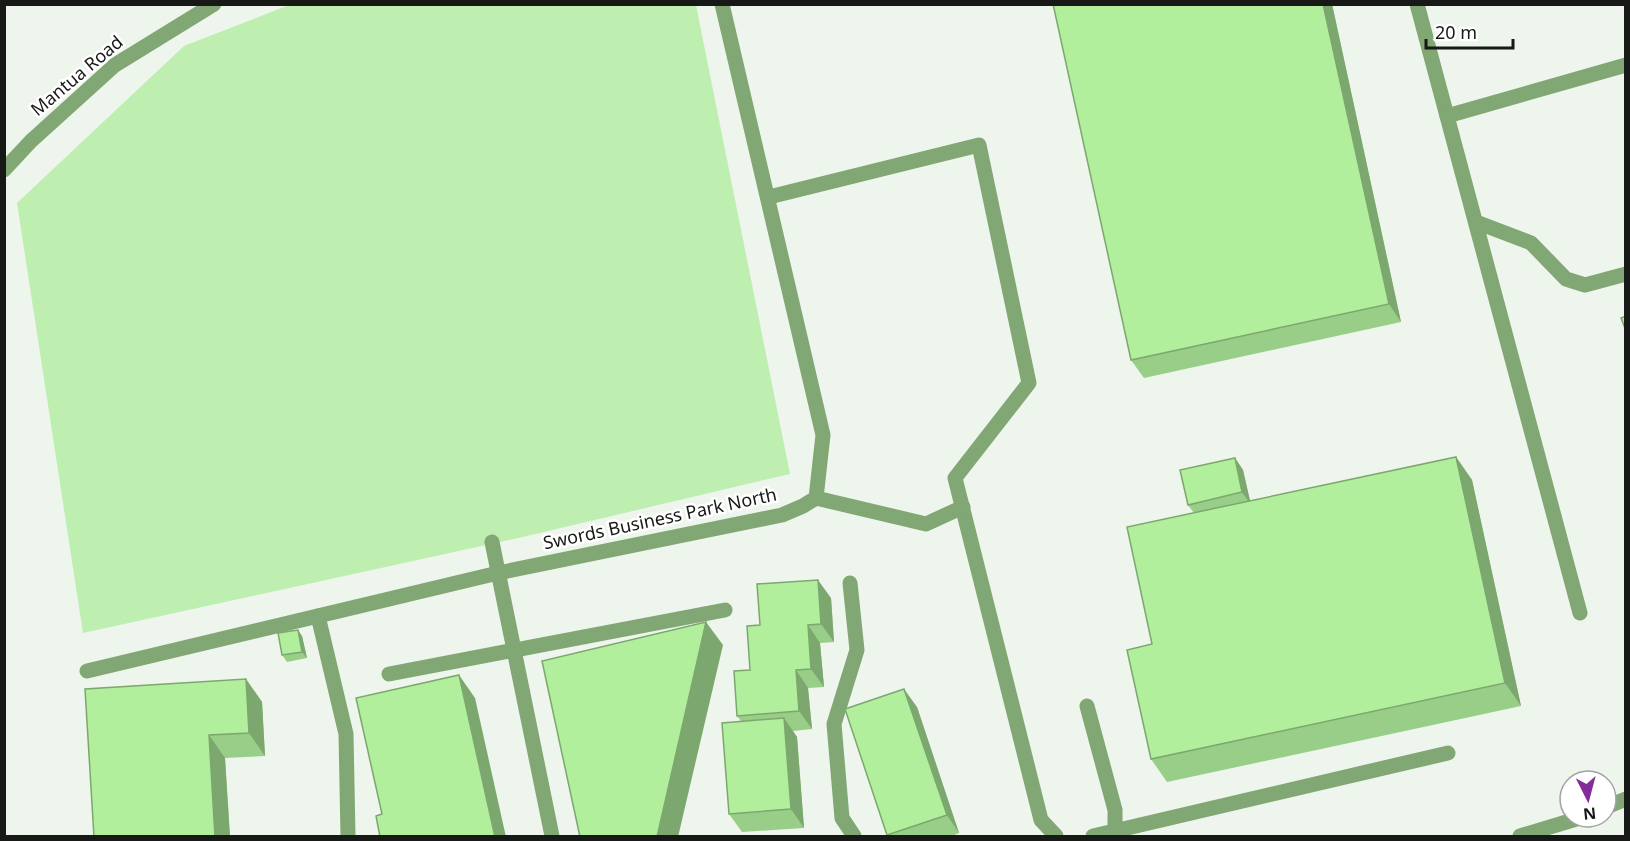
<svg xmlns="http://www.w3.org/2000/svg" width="1630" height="841" viewBox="0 0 1630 841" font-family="'Noto Sans',sans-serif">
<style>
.green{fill:#bfeeb1}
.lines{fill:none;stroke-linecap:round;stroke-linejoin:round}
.minor{stroke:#81a775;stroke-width:15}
.wall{fill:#98ce87}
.shaded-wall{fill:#7ca76e}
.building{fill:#b1ef9d;stroke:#7ca76e;stroke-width:1.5}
.labels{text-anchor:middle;stroke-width:5;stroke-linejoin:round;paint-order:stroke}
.street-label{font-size:18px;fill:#171916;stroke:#fff}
</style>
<rect width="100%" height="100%" fill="#eef5ec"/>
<!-- green -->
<path class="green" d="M289,5H696L790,474L514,539L83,633L17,203L184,46Z"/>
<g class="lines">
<!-- minor -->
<g class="minor">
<path d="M1417,4L1580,613"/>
<path d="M1447,116L1626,65"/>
<path d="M4,170L31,141L115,65L214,4"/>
<path d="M769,197L979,145L1029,383L955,478L1041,820L1056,836"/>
<path d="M1476,222L1531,243L1566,279L1585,285L1626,274"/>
<path d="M816,498L926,524L963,507"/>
<path d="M492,542L552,836"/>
<path d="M850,583L857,650L834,724L842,818L854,836"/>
<path d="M318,616L346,734L348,836"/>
<path d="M87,671L498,573L782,515L803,506L816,498L823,435L722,4"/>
<path d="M389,674L725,610"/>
<path d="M1087,706L1115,810V831"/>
<path d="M1606,807L1626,799"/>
<path d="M1093,836L1448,753"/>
<path d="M1520,836L1583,817"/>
</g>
</g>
<!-- wall -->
<g class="wall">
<path d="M1332,4L1401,322L1144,378L1131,360Z"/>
<path d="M1456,457L1472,480L1521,706L1167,782L1151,759L1194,513L1188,505L1235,458L1243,470L1250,501Z"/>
<path d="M831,598L834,642L820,643L824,687L808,688L812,729L793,731L797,737L804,828L742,832L729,814L741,721L737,716L750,670L760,625Z"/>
<path d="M302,636L307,658L287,662L282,655Z"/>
<path d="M246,679L262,702L265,756L225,758L230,837H94Z"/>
<path d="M917,707L959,833L949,837H888L887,835Z"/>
</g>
<!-- shaded-wall -->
<g class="shaded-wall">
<path d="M1323,4H1332L1401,322L1389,304Z"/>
<path d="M1456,457L1472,480L1521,706L1505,683Z"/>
<path d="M1235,458L1243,470L1251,505L1242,492Z"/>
<path d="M818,580L831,598L834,642L821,624Z"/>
<path d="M706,622L723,645L678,837H657Z"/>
<path d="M808,625L820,643L824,687L811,669Z"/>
<path d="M298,630L302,636L307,658L302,652Z"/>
<path d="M796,670L808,688L812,729L799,711Z"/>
<path d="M459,675L475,698L506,837H495Z"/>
<path d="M246,679L262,702L265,756L249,733Z"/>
<path d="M904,689L917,707L959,833L947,815Z"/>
<path d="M784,718L797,737L804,828L791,809Z"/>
<path d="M209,735L225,758L230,837H215Z"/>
</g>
<!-- building -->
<g class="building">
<path d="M1053,4H1323L1389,304L1131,360Z"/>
<path d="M1626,316V331L1621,318Z"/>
<path d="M1456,457L1505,683L1151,759L1127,650L1152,644L1127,527Z"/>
<path d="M1235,458L1242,492L1188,505L1180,470Z"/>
<path d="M818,580L821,624L808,625L811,669L796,670L799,711L737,716L734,671L750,670L747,626L760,625L757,584Z"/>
<path d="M706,622L657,837H580L542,661Z"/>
<path d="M298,630L302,652L282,655L278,633Z"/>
<path d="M459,675L495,837H380L376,816L382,814L356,698Z"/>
<path d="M246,679L249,733L209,735L215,837H94L85,689Z"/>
<path d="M904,689L947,815L887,835L845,709Z"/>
<path d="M784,718L791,809L729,814L722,723Z"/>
</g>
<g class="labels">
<!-- street labels -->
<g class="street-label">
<text transform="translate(77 76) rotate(-40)" y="6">Mantua Road</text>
<text transform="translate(660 519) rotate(-12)" y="6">Swords Business Park North</text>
</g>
</g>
<!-- border -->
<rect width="1630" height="841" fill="none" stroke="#171916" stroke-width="12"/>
<!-- north arrow -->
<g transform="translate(1588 799) rotate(174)"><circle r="28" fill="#ffffff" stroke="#a2a3a2" stroke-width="1.5"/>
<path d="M0-4.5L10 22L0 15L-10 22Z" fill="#832c9a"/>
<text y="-9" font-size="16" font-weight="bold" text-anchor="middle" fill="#171916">N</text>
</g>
<!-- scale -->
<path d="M1426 39v9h87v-9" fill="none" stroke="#171916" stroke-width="3"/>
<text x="1435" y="39" font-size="18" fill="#171916" stroke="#ffffff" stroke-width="4.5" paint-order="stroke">20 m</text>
</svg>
